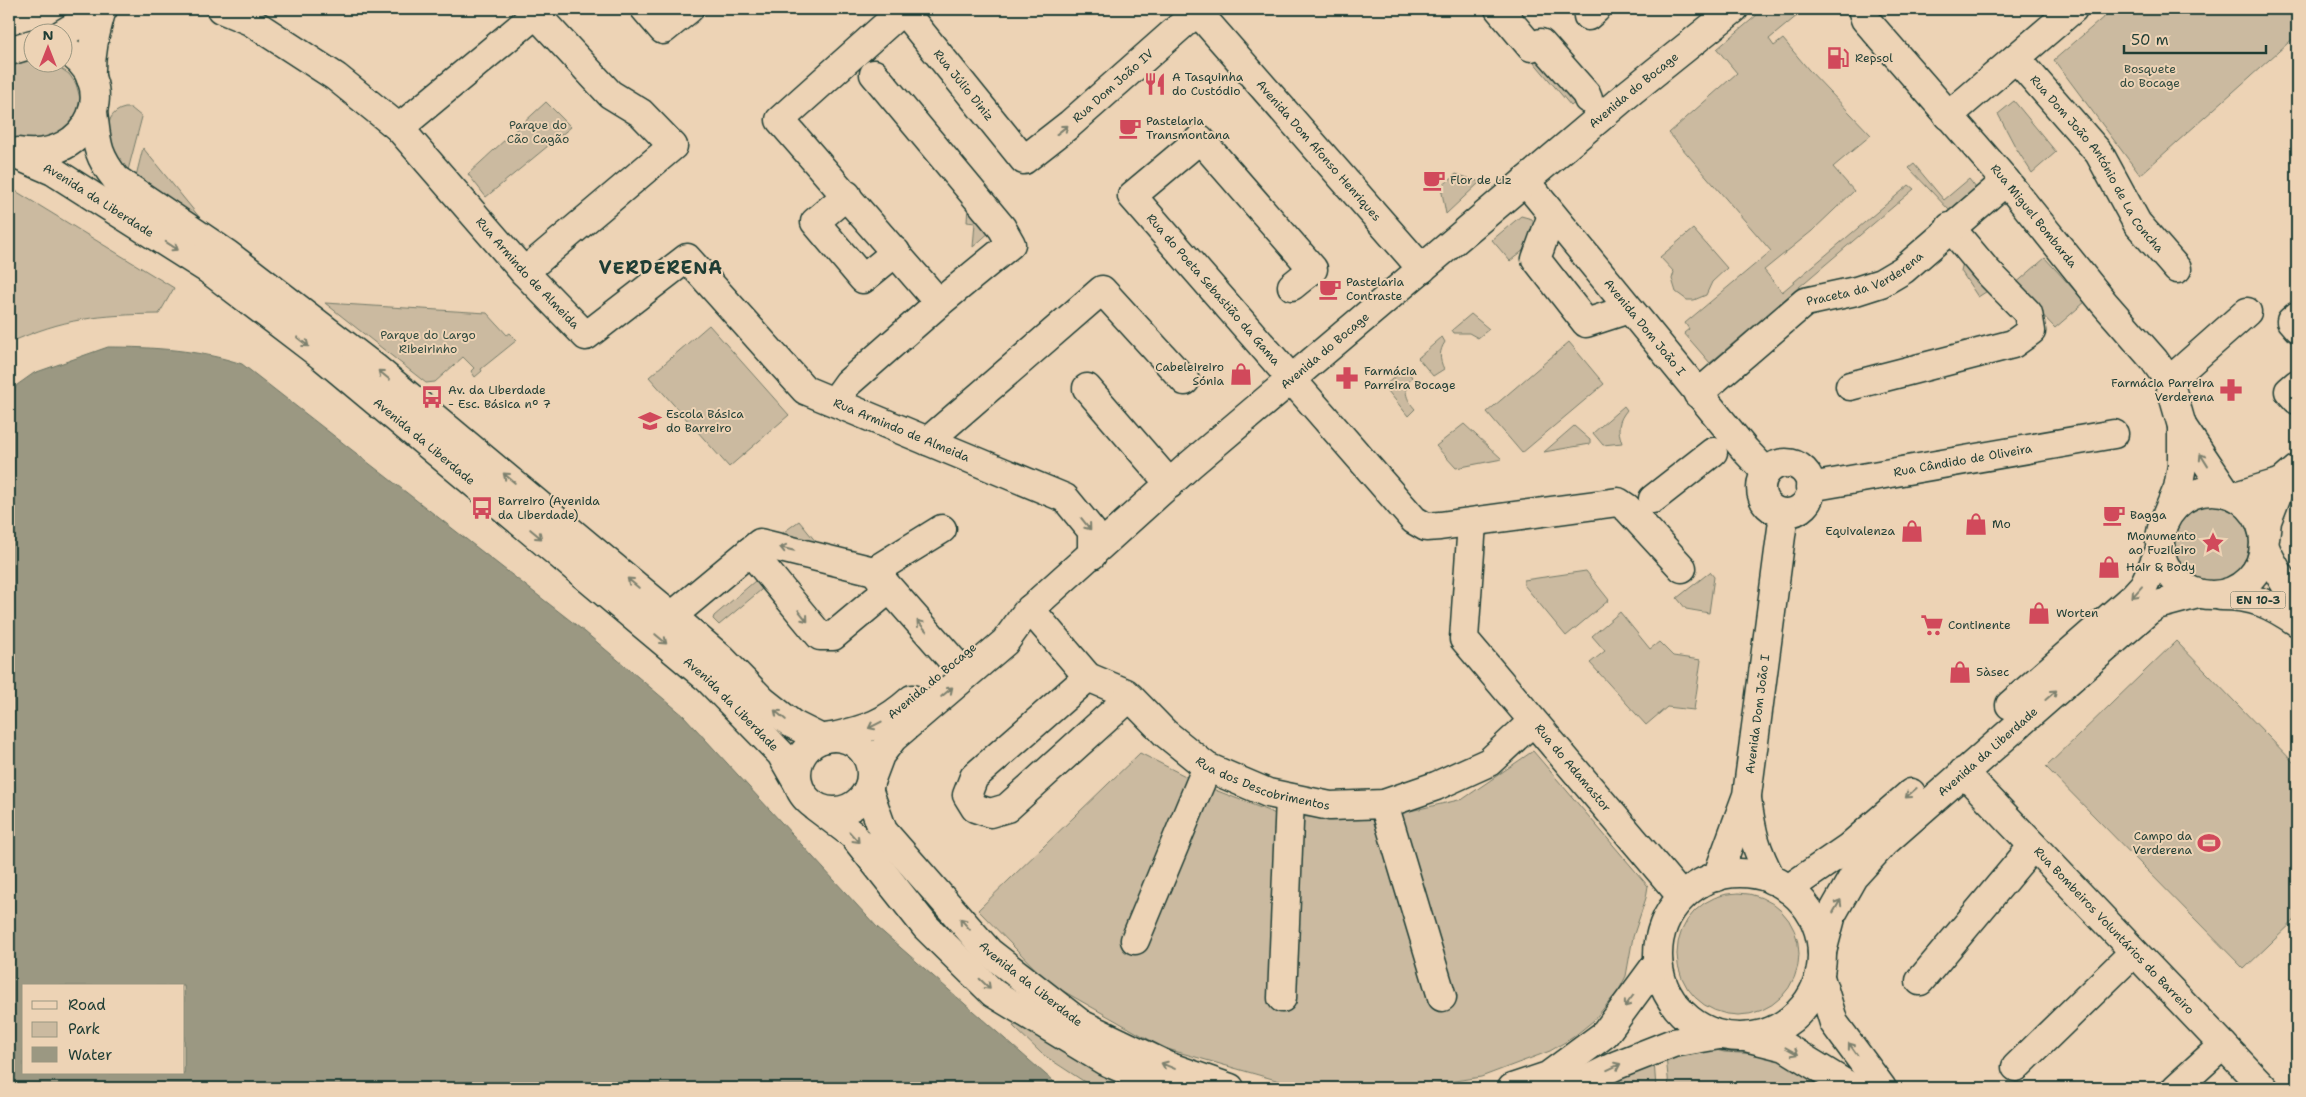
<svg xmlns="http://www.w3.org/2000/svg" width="2306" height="1097" viewBox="0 0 2306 1097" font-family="'Shantell Sans',sans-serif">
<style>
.green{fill:#cbbaa0;stroke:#757c6a}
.water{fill:#9b9882;stroke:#697463;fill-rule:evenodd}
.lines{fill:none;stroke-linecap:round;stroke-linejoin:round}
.minor-casing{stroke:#1f3d34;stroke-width:31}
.major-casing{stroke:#1f3d34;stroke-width:31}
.minor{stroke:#edd3b5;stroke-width:28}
.major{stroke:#edd3b5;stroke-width:28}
.oneway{stroke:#7c806e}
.labels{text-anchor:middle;stroke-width:4;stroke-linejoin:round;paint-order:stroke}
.shield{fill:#edd3b5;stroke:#5d6a5b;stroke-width:1}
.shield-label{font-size:11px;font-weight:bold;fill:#1f3d34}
.poi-label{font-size:12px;fill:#1f3d34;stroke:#edd3b5;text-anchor:start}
.park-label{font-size:12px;fill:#304a3f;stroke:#edd3b5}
.street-label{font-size:12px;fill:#1f3d34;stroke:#edd3b5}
.district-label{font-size:18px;font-weight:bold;letter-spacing:1px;fill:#1f3d34;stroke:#edd3b5}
</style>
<rect width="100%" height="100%" fill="#edd3b5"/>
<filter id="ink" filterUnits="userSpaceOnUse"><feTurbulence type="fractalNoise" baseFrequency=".02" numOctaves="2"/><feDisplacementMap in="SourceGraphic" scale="10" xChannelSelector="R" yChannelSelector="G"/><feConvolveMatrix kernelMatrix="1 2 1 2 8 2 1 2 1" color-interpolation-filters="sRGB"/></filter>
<g filter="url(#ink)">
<!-- green -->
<g class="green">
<path d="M1764,9H1802L1804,10L1769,39L1774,46L1783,39L1808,69L1871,135L1833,167L1854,191L1812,231L1764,270L1782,292L1909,185L1914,189L1710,363L1684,333L1689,329L1685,323L1771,251L1669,133L1737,73L1717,49Z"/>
<path d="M2113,9H2297V35L2140,175L2054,60Z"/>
<path d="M1541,43L1585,94L1571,106L1527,54Z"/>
<path d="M32,60V62L53,63L69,74L76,84L80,98L77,117L63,135L28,142L9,138V67Z"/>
<path d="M2014,101L2056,152L2032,173L2016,148L1998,114Z"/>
<path d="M546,102L571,127L486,197L468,174Z"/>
<path d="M125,108H131L142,117L127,174C110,161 95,114 125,108Z"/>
<path d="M143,148L200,218L135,180Z"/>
<path d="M1914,164L1944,200L1969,179L1976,188L1950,211L1909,168Z"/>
<path d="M1456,174L1480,182L1446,214L1441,187Z"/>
<path d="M9,187L174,288L159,314C99,315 64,318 9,343Z"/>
<path d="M968,204L991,231L973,247L975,223L967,222Z"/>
<path d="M1521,216L1532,219L1537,230L1530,245L1510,261L1492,240Z"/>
<path d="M1693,229L1727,268L1712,282L1706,295L1694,300H1687L1676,292L1672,279L1674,272L1660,257Z"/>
<path d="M1964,258L1989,290L1978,297L1961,271Z"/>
<path d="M2045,258L2085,302L2055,328L2014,285Z"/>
<path d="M325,303L487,313L507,335L510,333L517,340L481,369L482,371L475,377L471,371L474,368L463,357L435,382L426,383Z"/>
<path d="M1471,314L1489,329L1478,338L1469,333H1454L1452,330Z"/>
<path d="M709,325L789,415L729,467L649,377Z"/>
<path d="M1442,337L1445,342C1439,351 1439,359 1444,369L1433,376L1418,358Z"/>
<path d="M1569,342L1604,384L1522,453L1487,412Z"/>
<path d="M1405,368L1412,377C1402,389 1406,399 1415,409L1408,416L1384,386Z"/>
<path d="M1624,406L1627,410C1618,421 1617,429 1622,443L1603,445L1593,433Z"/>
<path d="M1464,424L1502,459L1456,468L1436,446Z"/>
<path d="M1574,426L1590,440V444L1544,452Z"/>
<circle cx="2211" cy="543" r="38"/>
<path d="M799,521L821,548L777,537Z"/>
<path d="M1586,571L1609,600L1566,636L1524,585V580Z"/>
<path d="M1710,572L1714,577L1709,613L1686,609L1677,598Z"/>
<path d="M755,581L762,588L761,590L719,625L713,619L714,616Z"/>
<path d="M1620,612L1650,649L1659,642L1673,656L1701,660L1694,710L1667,707L1646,725L1590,663L1605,651L1592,636Z"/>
<path d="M2176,641L2297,766V918L2244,969L2046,767Z"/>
<path d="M1533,751L1648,886L1646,898L1633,937L1626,976L1619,990L1593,1021L1572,1038L1550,1051L1481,1077L1408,1088H1323L1290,1084L1164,1048L1049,983L978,910L1140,753L1205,786L1281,816L1375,819L1463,799Z"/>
<circle cx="1738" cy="954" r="61"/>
<path d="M1019,1024L1140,1088H1094L1042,1054L1013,1026Z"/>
<path d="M1705,1047L1724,1052L1772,1055L1812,1075L1825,1088H1669L1666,1056Z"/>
<path d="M1654,1061L1656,1088H1589Z"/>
</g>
<!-- water -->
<path class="water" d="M108,347C153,347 200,350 242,364L585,632L684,716L877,927L1061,1088H9V402L17,385L34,373ZM24,986H184V1073H24Z"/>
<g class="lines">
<defs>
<g id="minor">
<path id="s1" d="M221,9L250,21L336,77L399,128L524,272L586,336L687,258L805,390L1065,498L1092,531V555"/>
<path d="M645,9L663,30L689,9"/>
<path id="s2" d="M902,9L1024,160L1070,124L1200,9"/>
<path id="s3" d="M1195,9L1422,269"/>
<path d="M1499,9L1531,47L1541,43L1586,94L1588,99"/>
<path d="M1588,16L1596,9"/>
<path d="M62,34L103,9"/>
<path id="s4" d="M2016,58L2099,153L2137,223L2177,269"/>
<path d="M874,74L1002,228L1011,244L939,303L780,120L903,10"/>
<path d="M91,79C90,54 95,33 102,9"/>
<path d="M1948,116L2073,9"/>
<path d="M399,128L536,14"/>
<path id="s5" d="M1525,181L1746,451L1766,472"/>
<path d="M847,195L815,222L863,279L896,252"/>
<path d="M1552,215L1536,259L1586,323L1629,309"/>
<path d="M524,272L673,146L641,113L610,94L531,9"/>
<path id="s6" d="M1292,286L1313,269L1200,139L1132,196L1414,520L1426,527L1440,526L1618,502L1627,508L1682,568"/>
<path d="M2297,316L2291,321L2297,328"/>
<path d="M2169,381L2247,312"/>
<path d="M2297,384L2289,391L2297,400"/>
<path d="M1850,386L2013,344L2031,331L2028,313L1986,270L1950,227"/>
<path d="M1087,388L1170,484"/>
<path id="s7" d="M1698,394L1805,302L1856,291L1881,283L1903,270L2006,181"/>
<path d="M835,401L848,383L939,303"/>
<path d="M928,441L1102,290L1185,381"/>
<circle cx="1786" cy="488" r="25"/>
<path id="s8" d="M1810,487L2114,434"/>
<path d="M2235,496L2282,482L2297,469"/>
<path d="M1653,499L1713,452"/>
<path id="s9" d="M1472,523L1464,639L1682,897"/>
<path d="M2265,539L2267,521L2282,482"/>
<path d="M750,551L820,636H833L882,595L883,580"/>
<path d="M874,571L942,529"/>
<path id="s10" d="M1030,609L1088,677L1126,693L1165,733L1207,767L1268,793L1330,806L1384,804L1436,786L1489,762L1532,722"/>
<path d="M672,616L760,543L874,571L954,662"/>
<path d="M1088,677L974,777L967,795L975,808L990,813L1007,808L1130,697"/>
<path id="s11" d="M1963,772L2264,1088"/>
<path d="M1747,799C1752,834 1755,848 1772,880"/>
<path d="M1384,804L1442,997"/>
<path id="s12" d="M1717,877L1747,795L1784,513"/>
<path d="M1135,940L1207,767"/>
<path d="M1820,977L1834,1023L1882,1088"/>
<path d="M1920,981L2033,846"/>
<path d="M1282,998L1290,798"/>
<path d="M1745,1037L1785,1047L1852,1088"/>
<path d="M2016,1067L2134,952"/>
<path d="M2176,1088L2223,1045"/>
</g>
<g id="major">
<path id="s13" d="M1862,9L1865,19L2006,181L2104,303L2154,360L2169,381L2182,426V466L2178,488L2165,519"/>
<path d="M9,51L32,44"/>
<path d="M93,112C97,143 96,154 116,179L227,254L374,367L672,616L722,659L763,701L792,724L822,739"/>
<path id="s14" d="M9,152L53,171L209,270L323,357L707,678L781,754L797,782"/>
<path d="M18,152C90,164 125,81 62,48"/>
<path d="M2182,426L2227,493"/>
<circle cx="2212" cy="543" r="52"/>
<path d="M2265,547C2273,568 2288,585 2297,606"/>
<path d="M2221,596C2254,596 2270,604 2297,622"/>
<path d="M2010,705L2134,596L2144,585L2160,550"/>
<path d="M833,737C868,729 884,724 912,699"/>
<circle cx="834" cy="774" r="37"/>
<path id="s15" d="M871,779L880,755L893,738L1005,642L1026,613L1190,465L1628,94L1734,9"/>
<path id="s16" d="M868,789L883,831L989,952L1081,1024L1170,1067L1230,1088"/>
<path d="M816,807L853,835L926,927L993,993L1105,1061L1167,1088"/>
<circle cx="1740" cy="955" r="82"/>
<path d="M1788,889L1849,847L1911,793"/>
<path id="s17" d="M1822,952L1832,914L1853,877L1884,843L2148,611L2157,605L2198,594"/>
<path d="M1512,1088L1548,1076L1605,1034L1658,962"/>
<path d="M1570,1088L1617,1065L1673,1043L1719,1035"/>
</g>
</defs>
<!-- minor casing -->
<use href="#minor" class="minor-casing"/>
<!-- major casing -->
<use href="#major" class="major-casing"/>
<!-- minor -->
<use href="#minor" class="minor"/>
<!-- major -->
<use href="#major" class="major"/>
</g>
<!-- one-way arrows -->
<defs><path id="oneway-shaft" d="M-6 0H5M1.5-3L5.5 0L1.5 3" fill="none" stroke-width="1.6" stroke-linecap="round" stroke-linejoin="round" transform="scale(1.25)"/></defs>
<g class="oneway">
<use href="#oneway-shaft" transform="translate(1062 130) rotate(-38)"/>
<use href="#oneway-shaft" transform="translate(172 246) rotate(33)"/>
<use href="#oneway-shaft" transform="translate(303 342) rotate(38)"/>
<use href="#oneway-shaft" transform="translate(384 375) rotate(-141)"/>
<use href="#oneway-shaft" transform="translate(2204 460) rotate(-122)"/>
<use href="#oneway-shaft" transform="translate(509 478) rotate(-140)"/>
<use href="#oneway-shaft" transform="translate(1086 524) rotate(51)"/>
<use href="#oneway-shaft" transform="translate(536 534) rotate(40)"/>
<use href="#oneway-shaft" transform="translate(787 549) rotate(-166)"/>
<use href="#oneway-shaft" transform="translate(633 583) rotate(-140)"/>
<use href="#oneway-shaft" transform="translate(2137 592) rotate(132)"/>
<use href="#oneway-shaft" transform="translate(803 616) rotate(51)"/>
<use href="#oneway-shaft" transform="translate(922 626) rotate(-131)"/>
<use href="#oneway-shaft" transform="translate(661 639) rotate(40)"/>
<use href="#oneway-shaft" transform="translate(947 692) rotate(-40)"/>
<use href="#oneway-shaft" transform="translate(2051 695) rotate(-41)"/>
<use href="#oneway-shaft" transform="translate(780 715) rotate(-140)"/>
<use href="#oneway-shaft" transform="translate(875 725) rotate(153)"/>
<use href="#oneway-shaft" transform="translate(1911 793) rotate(139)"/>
<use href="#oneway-shaft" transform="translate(854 837) rotate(48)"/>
<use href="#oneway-shaft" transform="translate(1837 906) rotate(-60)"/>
<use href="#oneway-shaft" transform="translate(965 924) rotate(-131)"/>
<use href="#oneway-shaft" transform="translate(985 984) rotate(44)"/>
<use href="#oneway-shaft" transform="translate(1629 1001) rotate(127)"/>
<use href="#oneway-shaft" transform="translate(1853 1049) rotate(-126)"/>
<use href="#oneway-shaft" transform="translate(1792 1051) rotate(29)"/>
<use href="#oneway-shaft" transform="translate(1168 1066) rotate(-157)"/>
<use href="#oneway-shaft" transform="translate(1614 1067) rotate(-25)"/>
</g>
</g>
<!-- icons -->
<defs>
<symbol id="fuel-bare" viewBox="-9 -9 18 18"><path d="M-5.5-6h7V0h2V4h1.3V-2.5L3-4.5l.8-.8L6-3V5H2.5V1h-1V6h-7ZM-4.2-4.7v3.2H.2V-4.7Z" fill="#d1495b" stroke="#edd3b5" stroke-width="2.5" paint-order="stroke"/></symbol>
<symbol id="restaurant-bare" viewBox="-9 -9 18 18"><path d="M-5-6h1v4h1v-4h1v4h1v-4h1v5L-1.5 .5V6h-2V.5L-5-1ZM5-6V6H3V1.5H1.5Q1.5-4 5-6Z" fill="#d1495b" stroke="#edd3b5" stroke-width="2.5" paint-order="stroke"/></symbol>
<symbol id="cafe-bare" viewBox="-9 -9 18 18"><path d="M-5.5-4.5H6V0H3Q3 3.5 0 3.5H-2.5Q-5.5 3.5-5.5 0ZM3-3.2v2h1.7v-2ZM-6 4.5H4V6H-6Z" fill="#d1495b" stroke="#edd3b5" stroke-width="2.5" paint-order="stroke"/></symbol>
<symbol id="shop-bare" viewBox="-9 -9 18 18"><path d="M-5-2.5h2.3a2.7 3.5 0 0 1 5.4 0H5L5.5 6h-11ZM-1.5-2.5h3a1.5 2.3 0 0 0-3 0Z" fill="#d1495b" stroke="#edd3b5" stroke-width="2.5" paint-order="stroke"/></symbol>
<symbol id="pharmacy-bare" viewBox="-9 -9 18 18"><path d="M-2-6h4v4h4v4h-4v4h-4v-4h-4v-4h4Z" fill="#d1495b" stroke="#edd3b5" stroke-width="2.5" paint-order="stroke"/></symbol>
<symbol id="bus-bare" viewBox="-9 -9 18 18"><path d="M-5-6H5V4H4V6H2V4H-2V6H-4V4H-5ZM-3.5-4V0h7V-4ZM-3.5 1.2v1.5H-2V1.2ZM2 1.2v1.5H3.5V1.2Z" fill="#d1495b" stroke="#edd3b5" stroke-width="2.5" paint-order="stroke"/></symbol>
<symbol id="school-bare" viewBox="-9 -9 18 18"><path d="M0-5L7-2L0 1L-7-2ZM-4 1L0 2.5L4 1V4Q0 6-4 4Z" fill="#d1495b" stroke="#edd3b5" stroke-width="2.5" paint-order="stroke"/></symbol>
<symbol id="sight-bare" viewBox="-9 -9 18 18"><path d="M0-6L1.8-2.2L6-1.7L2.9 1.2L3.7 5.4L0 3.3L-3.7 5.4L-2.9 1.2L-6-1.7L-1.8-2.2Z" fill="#d1495b" stroke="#edd3b5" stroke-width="2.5" paint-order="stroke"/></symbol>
<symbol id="supermarket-bare" viewBox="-9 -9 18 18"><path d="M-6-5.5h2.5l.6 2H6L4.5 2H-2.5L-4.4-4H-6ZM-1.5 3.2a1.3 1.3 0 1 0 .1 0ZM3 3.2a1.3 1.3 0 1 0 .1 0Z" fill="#d1495b" stroke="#edd3b5" stroke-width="2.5" paint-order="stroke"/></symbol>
<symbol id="stadium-bare" viewBox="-9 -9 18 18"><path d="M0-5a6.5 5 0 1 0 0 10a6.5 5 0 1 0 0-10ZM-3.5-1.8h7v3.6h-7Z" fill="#d1495b" stroke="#edd3b5" stroke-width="2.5" paint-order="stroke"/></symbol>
</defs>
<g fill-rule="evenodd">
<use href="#fuel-bare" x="1822" y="42" width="32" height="32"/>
<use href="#restaurant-bare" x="1139" y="68" width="32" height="32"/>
<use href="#cafe-bare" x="1114" y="112" width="32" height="32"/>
<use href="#cafe-bare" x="1418" y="164" width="32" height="32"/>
<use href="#cafe-bare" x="1314" y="273" width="32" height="32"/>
<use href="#shop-bare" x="1225" y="358" width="32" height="32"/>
<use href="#pharmacy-bare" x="1331" y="362" width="32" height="32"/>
<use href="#pharmacy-bare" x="2215" y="374" width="32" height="32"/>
<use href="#bus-bare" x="416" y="381" width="32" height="32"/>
<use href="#school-bare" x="634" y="405" width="32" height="32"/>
<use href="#bus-bare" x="466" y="492" width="32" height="32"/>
<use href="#cafe-bare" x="2098" y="499" width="32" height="32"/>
<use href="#shop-bare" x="1960" y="508" width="32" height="32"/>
<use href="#shop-bare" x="1896" y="515" width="32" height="32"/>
<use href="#sight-bare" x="2197" y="527" width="32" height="32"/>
<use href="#shop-bare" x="2093" y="551" width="32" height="32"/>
<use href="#shop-bare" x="2023" y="597" width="32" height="32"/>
<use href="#supermarket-bare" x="1916" y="609" width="32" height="32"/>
<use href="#shop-bare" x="1944" y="656" width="32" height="32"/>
<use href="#stadium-bare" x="2193" y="827" width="32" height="32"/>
</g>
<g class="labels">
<!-- shield labels -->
<rect class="shield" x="2230.5" y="591.5" width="55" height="17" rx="4"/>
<g class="shield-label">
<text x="2258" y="604">EN 10-3</text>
</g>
<!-- poi labels -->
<g class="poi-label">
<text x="1855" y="62">Repsol</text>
<text x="1172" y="81">A Tasquinha<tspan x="1172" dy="14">do Custódio</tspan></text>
<text x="1146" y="125">Pastelaria<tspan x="1146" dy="14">Transmontana</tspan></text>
<text x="1450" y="184">Flor de Liz</text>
<text x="1346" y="286">Pastelaria<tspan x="1346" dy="14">Contraste</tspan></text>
<text x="1224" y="371" text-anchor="end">Cabeleireiro<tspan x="1224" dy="14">Sónia</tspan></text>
<text x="1364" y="375">Farmácia<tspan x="1364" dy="14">Parreira Bocage</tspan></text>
<text x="2214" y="387" text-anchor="end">Farmácia Parreira<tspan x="2214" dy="14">Verderena</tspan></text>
<text x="448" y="394">Av. da Liberdade<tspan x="448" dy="14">- Esc. Básica nº 7</tspan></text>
<text x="666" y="418">Escola Básica<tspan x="666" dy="14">do Barreiro</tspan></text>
<text x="498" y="505">Barreiro (Avenida<tspan x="498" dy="14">da Liberdade)</tspan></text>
<text x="2130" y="519">Bagga</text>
<text x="1992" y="528">Mo</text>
<text x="1895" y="535" text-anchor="end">Equivalenza</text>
<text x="2196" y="540" text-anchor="end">Monumento<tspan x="2196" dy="14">ao Fuzileiro</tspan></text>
<text x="2126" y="571">Hair &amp; Body</text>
<text x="2056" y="617">Worten</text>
<text x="1948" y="629">Continente</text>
<text x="1976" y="676">5àsec</text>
<text x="2192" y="840" text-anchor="end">Campo da<tspan x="2192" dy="14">Verderena</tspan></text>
</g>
<!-- park labels -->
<g class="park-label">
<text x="2150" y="73">Bosquete<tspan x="2150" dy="14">do Bocage</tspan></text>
<text x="538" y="129">Parque do<tspan x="538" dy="14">Cão Cagão</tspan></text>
<text x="428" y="339">Parque do Largo<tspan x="428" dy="14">Ribeirinho</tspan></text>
</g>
<!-- street labels -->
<g class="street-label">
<text dy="4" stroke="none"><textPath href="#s2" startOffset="98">Rua Júlio Diniz</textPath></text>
<text dy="4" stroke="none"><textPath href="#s2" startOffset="310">Rua Dom João IV</textPath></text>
<text dy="4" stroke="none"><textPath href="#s15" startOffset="1032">Avenida do Bocage</textPath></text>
<text dy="4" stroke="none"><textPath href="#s3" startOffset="188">Avenida Dom Afonso Henriques</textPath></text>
<text dy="4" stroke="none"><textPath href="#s4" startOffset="134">Rua Dom João António de La Concha</textPath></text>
<text dy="4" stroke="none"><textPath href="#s14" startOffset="102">Avenida da Liberdade</textPath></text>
<text dy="4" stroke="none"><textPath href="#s13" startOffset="270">Rua Miguel Bombarda</textPath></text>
<text dy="4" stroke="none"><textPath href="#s1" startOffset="409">Rua Armindo de Almeida</textPath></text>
<text dy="4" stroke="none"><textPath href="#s7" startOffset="206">Praceta da Verderena</textPath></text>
<text dy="4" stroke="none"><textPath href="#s6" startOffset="412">Rua do Poeta Sebastião da Gama</textPath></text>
<text dy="4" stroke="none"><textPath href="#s5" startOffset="189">Avenida Dom João I</textPath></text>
<text dy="4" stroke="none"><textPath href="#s15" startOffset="628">Avenida do Bocage</textPath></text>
<text dy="4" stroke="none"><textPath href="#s1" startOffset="904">Rua Armindo de Almeida</textPath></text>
<text dy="4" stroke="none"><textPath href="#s14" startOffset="508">Avenida da Liberdade</textPath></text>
<text dy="4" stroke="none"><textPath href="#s8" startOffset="155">Rua Cândido de Oliveira</textPath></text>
<text transform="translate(932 681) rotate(-40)" y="4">Avenida do Bocage</text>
<text dy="4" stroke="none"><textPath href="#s14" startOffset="912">Avenida da Liberdade</textPath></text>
<text dy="4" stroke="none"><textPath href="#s12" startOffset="169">Avenida Dom João I</textPath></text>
<text dy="4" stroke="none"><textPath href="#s17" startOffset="266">Avenida da Liberdade</textPath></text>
<text dy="4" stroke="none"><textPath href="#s9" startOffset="285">Rua do Adamastor</textPath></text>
<text dy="4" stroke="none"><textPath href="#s10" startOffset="299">Rua dos Descobrimentos</textPath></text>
<text dy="4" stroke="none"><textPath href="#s11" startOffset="219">Rua Bombeiros Voluntários do Barreiro</textPath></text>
<text dy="4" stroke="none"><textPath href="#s16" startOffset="258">Avenida da Liberdade</textPath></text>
</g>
<!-- district labels -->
<g class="district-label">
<text x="661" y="274">VERDERENA</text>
</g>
</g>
<!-- margin -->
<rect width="2306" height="1097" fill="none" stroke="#edd3b5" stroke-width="30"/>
<rect x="15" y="15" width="2276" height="1067" fill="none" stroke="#1f3d34" stroke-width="2" filter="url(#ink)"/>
<!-- legend -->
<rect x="22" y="984" width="162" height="90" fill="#edd3b5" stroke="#9b9781"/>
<rect x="32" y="1001" width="25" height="8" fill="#edd3b5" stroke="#9b9781"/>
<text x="68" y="1010" font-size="15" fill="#1f3d34">Road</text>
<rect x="32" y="1022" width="25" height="15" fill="#cbbaa0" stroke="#9b9781"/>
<text x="68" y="1034" font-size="15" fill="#1f3d34">Park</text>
<rect x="32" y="1047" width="25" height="15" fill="#9b9882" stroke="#9b9781"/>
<text x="68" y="1060" font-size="15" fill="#1f3d34">Water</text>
<!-- north arrow -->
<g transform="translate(48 48)"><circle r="24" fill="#edd3b5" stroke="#9b9781"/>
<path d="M0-4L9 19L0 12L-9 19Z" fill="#d1495b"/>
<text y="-8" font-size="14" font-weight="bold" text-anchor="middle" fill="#1f3d34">N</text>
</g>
<!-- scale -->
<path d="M2124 45v8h142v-8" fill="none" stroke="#1f3d34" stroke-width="2.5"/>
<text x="2131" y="45" font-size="15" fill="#1f3d34" stroke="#edd3b5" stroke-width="4" paint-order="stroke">50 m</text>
</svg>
